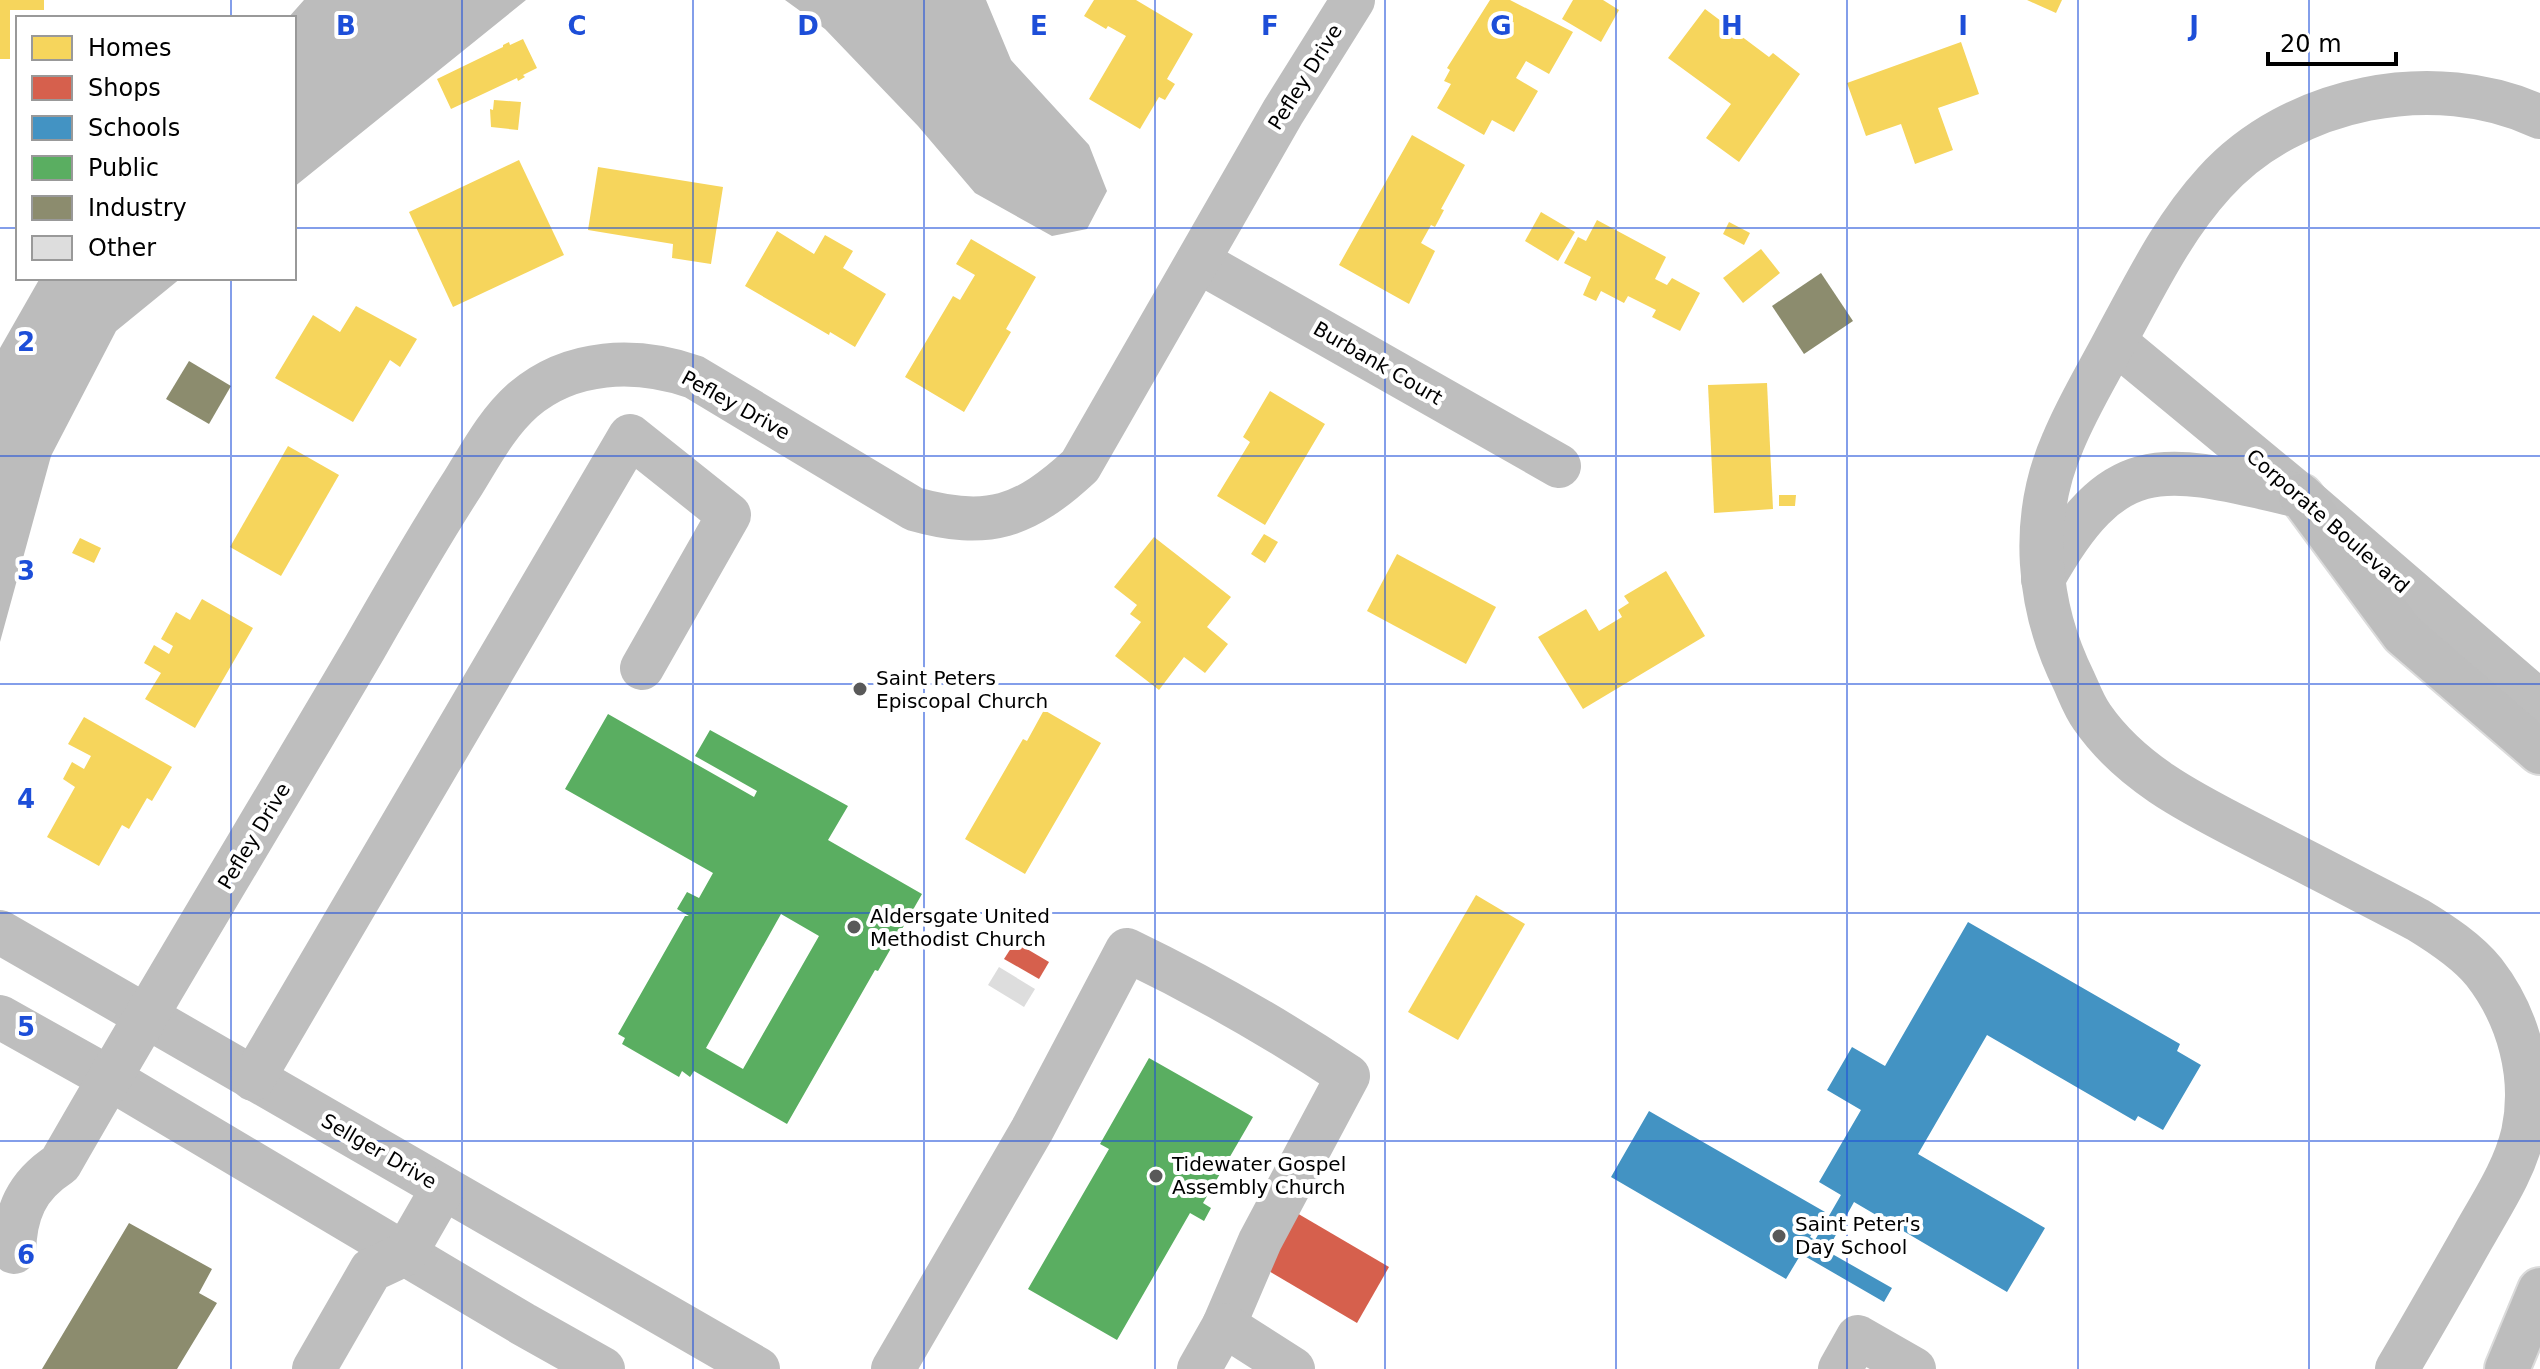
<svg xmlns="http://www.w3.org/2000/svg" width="2540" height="1369" viewBox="0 0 2540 1369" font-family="'DejaVu Sans',sans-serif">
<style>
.water{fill:#bcbcbc}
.homes{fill:#f6d55c}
.shops{fill:#d6604d}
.schools{fill:#4393c3}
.public{fill:#5aae61;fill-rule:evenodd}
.industry{fill:#8c8c6e}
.building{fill:#ddd}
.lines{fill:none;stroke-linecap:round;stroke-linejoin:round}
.major-casing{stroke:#dbdbdb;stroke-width:48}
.minor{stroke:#bebebe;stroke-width:44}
.major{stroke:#bdbdbd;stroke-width:44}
.grid{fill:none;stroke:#1d4ed8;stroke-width:2;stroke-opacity:0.55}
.poi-dot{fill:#595959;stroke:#fff;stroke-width:3}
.labels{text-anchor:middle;stroke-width:8;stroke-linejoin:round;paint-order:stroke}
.street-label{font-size:20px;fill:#000;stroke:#fff}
.poi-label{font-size:20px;fill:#000;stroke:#fff;text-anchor:start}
.grid-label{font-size:26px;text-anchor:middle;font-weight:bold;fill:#1d4ed8;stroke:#fff;stroke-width:8;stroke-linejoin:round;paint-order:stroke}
</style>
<rect width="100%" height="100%" fill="#fff"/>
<!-- water -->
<g class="water">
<path d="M304,0H526L294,187V18H288Z"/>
<path d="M785,0H986L1011,60L1089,145L1107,191L1087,229L1052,236L975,193L918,126L825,29Z"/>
<path d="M40,278H181L116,331L51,456L0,642V348Z"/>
</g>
<!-- homes -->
<g class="homes">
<path d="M0,0H44V10H10V59H0Z"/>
<path d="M1094,0H1136L1193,34L1167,79L1175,84L1165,100L1159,97L1140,129L1089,99L1126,36L1108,26L1106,29L1084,16Z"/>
<path d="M1490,0H1510L1573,32L1549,74L1526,61L1516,78L1538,91L1514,132L1492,120L1484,135L1437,108L1451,84L1444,81L1450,70L1447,68Z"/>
<path d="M1573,0H1603L1619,10L1601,42L1562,19Z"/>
<path d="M2027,0H2062L2056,13Z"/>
<path d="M1705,9L1769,57L1773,53L1800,74L1739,162L1706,138L1731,104L1668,58Z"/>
<path d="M523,39L537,68L523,75L525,77L518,81L517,78L451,109L437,79L503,47V45L509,42L510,45Z"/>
<path d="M1961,42L1979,94L1938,108L1953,150L1915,164L1901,124L1866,136L1847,83Z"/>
<path d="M494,100L521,102L518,130L491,127L490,109L493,110Z"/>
<path d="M1412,135L1465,165L1441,209L1444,210L1435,227L1431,225L1421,243L1435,251L1409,304L1339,265Z"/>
<path d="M519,160L564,255L453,307L409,212Z"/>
<path d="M598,167L723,187L711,264L672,258L673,244L588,230Z"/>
<path d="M1541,212L1575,232L1558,261L1525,241Z"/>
<path d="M1597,220L1666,257L1655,279L1667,285L1672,278L1700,293L1680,331L1652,317L1656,310L1628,296L1624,303L1601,291L1596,301L1583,295L1591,277L1564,263L1578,237L1586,241Z"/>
<path d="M1729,222L1750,233L1744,245L1723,234Z"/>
<path d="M777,231L814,254L825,235L853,251L843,268L886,294L855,347L830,332L829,335L745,286Z"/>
<path d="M971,239L1036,277L1006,329L1011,332L964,412L905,377L953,296L960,300L975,275L956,264Z"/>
<path d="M1761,249L1780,273L1743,303L1723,278Z"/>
<path d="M356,306L417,339L400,367L390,360L353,422L275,378L313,315L340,332Z"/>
<path d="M1767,383L1773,509L1714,513L1708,385Z"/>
<path d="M1270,391L1325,424L1265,525L1217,496L1250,442L1243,437Z"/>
<path d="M288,446L339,475L281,576L230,547Z"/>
<path d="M1779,495H1796L1795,506H1779Z"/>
<path d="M1264,534L1278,542L1265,563L1251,554Z"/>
<path d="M1154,537L1231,597L1207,627L1228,644L1205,673L1184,657L1159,690L1115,656L1141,622L1130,614L1137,605L1114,587Z"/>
<path d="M80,538L101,548L94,563L72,553Z"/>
<path d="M1397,554L1496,607L1466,664L1367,611Z"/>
<path d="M1666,571L1705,636L1583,709L1538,637L1586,609L1599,631L1622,617L1618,610L1629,603L1624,596Z"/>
<path d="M202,599L253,628L195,728L145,699L161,673L144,663L154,645L169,654L173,646L161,639L176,612L190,620Z"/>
<path d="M1044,710L1101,743L1025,874L965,839L1023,739L1027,741Z"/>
<path d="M84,717L172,767L152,801L147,798L129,829L122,825L99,866L47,837L75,787L63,779L72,762L84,769L91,756L68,744Z"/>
<path d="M1476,895L1525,924L1458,1040L1408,1012Z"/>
</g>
<!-- shops -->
<g class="shops">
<path d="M1015,942L1049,962L1039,979L1004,959Z"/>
<path d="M1290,1209L1389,1267L1357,1323L1257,1264Z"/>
</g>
<!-- schools -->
<path class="schools" d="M1968,922L2180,1044L2177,1051L2201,1065L2163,1130L2138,1116L2135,1121L1987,1035L1918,1154L2045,1228L2007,1292L1854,1202L1827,1251L1892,1288L1884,1302L1801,1254L1786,1279L1611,1177L1649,1111L1825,1212L1810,1237L1815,1240L1841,1195L1819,1182L1861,1110L1827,1090L1852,1047L1885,1066Z"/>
<!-- public -->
<g class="public">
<path d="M608,714L754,797L757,791L695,756L710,730L848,806L828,840L922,894L878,971L875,970L787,1124L694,1071L690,1077L682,1071L679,1077L622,1044L625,1038L618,1034L685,916H689L677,909L687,892L699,898L713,873L565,789ZM781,914L819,936L743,1069L706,1048Z"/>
<path d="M1149,1058L1253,1117L1203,1203L1211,1208L1204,1221L1190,1213L1117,1340L1028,1289L1109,1149L1100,1144Z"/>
</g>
<!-- industry -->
<g class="industry">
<path d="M1821,273L1853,321L1804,354L1772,306Z"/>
<path d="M189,361L231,386L209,424L166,399Z"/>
<path d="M129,1223L212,1269L199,1293L217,1303L177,1369H42Z"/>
</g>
<!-- building -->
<path class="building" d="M999,967L1035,989L1024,1007L988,985Z"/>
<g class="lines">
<defs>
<g id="major">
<path d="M2301,496L2403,634L2540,752"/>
<path d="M2507,1369L2540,1290"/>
</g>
</defs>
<!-- major casing -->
<use href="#major" class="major-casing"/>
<!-- minor -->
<g class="minor">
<path d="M1198,261L1559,466"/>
<path d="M2115,342L2301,496L2540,702"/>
<path d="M2043,579C2115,450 2161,464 2291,494"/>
<path d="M0,932L758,1369"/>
<path d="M0,1017L109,1078L523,1324L603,1369"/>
<path d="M253,1079L630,436L729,515L642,668"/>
<path d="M14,1252C15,1213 26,1186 60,1164C159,991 263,821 364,649C396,593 428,537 463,483C481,454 497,423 523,400C571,359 636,357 694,377L914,509C988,530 1025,517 1080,466L1283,112L1353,0"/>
<path d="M314,1369L371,1270L405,1254L443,1188"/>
<path d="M893,1369L1032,1130L1127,950C1204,987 1277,1029 1348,1076L1260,1241L1224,1325"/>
<path d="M1199,1369L1224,1325L1293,1369"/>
<path d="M1840,1369L1858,1337L1914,1369"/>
<path d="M2397,1369C2423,1325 2448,1281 2473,1237C2492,1203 2514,1171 2523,1133C2535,1077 2519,1017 2484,972C2467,951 2441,934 2418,920C2368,894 2319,868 2269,843C2204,809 2135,779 2092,717C2084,706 2079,692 2074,681C2037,607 2029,519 2063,442C2078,405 2100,370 2118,335C2147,282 2173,228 2214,183C2292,96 2435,68 2540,117"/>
</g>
<!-- major -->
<use href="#major" class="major"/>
</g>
<!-- grid -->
<path class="grid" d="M231,0V18M462,0V1369M693,0V1369M924,0V1369M1155,0V1369M1385,0V1369M1616,0V1369M1847,0V1369M2078,0V1369M2309,0V1369M0,228H18M294,228H2540M231,278V1369M0,456H2540M0,684H2540M0,913H2540M0,1141H2540"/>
<!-- markers -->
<g class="poi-dot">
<circle cx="860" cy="689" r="8"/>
<circle cx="854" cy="927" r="8"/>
<circle cx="1156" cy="1176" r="8"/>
<circle cx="1779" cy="1236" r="8"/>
</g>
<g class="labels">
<!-- street labels -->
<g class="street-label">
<text transform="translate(1305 77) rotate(-58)" y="7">Pefley Drive</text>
<text transform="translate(1378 363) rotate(30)" y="7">Burbank Court</text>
<text transform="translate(736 405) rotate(29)" y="7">Pefley Drive</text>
<text transform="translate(2328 521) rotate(41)" y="7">Corporate Boulevard</text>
<text transform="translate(254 836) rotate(-59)" y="7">Pefley Drive</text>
<text transform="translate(379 1151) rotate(30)" y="7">Sellger Drive</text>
</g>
<!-- poi labels -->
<g class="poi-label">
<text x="876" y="685">Saint Peters<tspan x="876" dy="23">Episcopal Church</tspan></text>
<text x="870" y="923">Aldersgate United<tspan x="870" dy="23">Methodist Church</tspan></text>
<text x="1172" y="1171">Tidewater Gospel<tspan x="1172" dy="23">Assembly Church</tspan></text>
<text x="1795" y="1231">Saint Peter's<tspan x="1795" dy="23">Day School</tspan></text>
</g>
</g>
<g class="grid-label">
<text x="346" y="35">B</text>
<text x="577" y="35">C</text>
<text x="808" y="35">D</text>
<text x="1039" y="35">E</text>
<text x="1270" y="35">F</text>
<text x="1501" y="35">G</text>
<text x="1732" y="35">H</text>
<text x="1963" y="35">I</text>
<text x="2194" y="35">J</text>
<text x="26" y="351">2</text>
<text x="26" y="580">3</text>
<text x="26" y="808">4</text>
<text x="26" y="1036">5</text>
<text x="26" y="1264">6</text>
</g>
<!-- legend -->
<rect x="16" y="16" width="280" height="264" fill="#ffffff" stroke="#999999" stroke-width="2"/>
<rect x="32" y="36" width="40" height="24" fill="#f6d55c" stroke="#999999" stroke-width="2"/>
<text x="88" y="56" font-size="24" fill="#000000">Homes</text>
<rect x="32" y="76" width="40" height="24" fill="#d6604d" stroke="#999999" stroke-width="2"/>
<text x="88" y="96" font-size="24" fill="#000000">Shops</text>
<rect x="32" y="116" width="40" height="24" fill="#4393c3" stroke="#999999" stroke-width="2"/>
<text x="88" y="136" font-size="24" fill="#000000">Schools</text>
<rect x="32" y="156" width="40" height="24" fill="#5aae61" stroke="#999999" stroke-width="2"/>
<text x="88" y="176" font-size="24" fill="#000000">Public</text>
<rect x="32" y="196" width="40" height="24" fill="#8c8c6e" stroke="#999999" stroke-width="2"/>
<text x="88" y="216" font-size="24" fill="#000000">Industry</text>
<rect x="32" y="236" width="40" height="24" fill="#dddddd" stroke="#999999" stroke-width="2"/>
<text x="88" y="256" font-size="24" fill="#000000">Other</text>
<!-- scale -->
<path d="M2268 52v12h128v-12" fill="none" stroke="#000000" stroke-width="4"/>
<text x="2280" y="52" font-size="24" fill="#000000" stroke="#ffffff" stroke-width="6" paint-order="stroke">20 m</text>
</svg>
